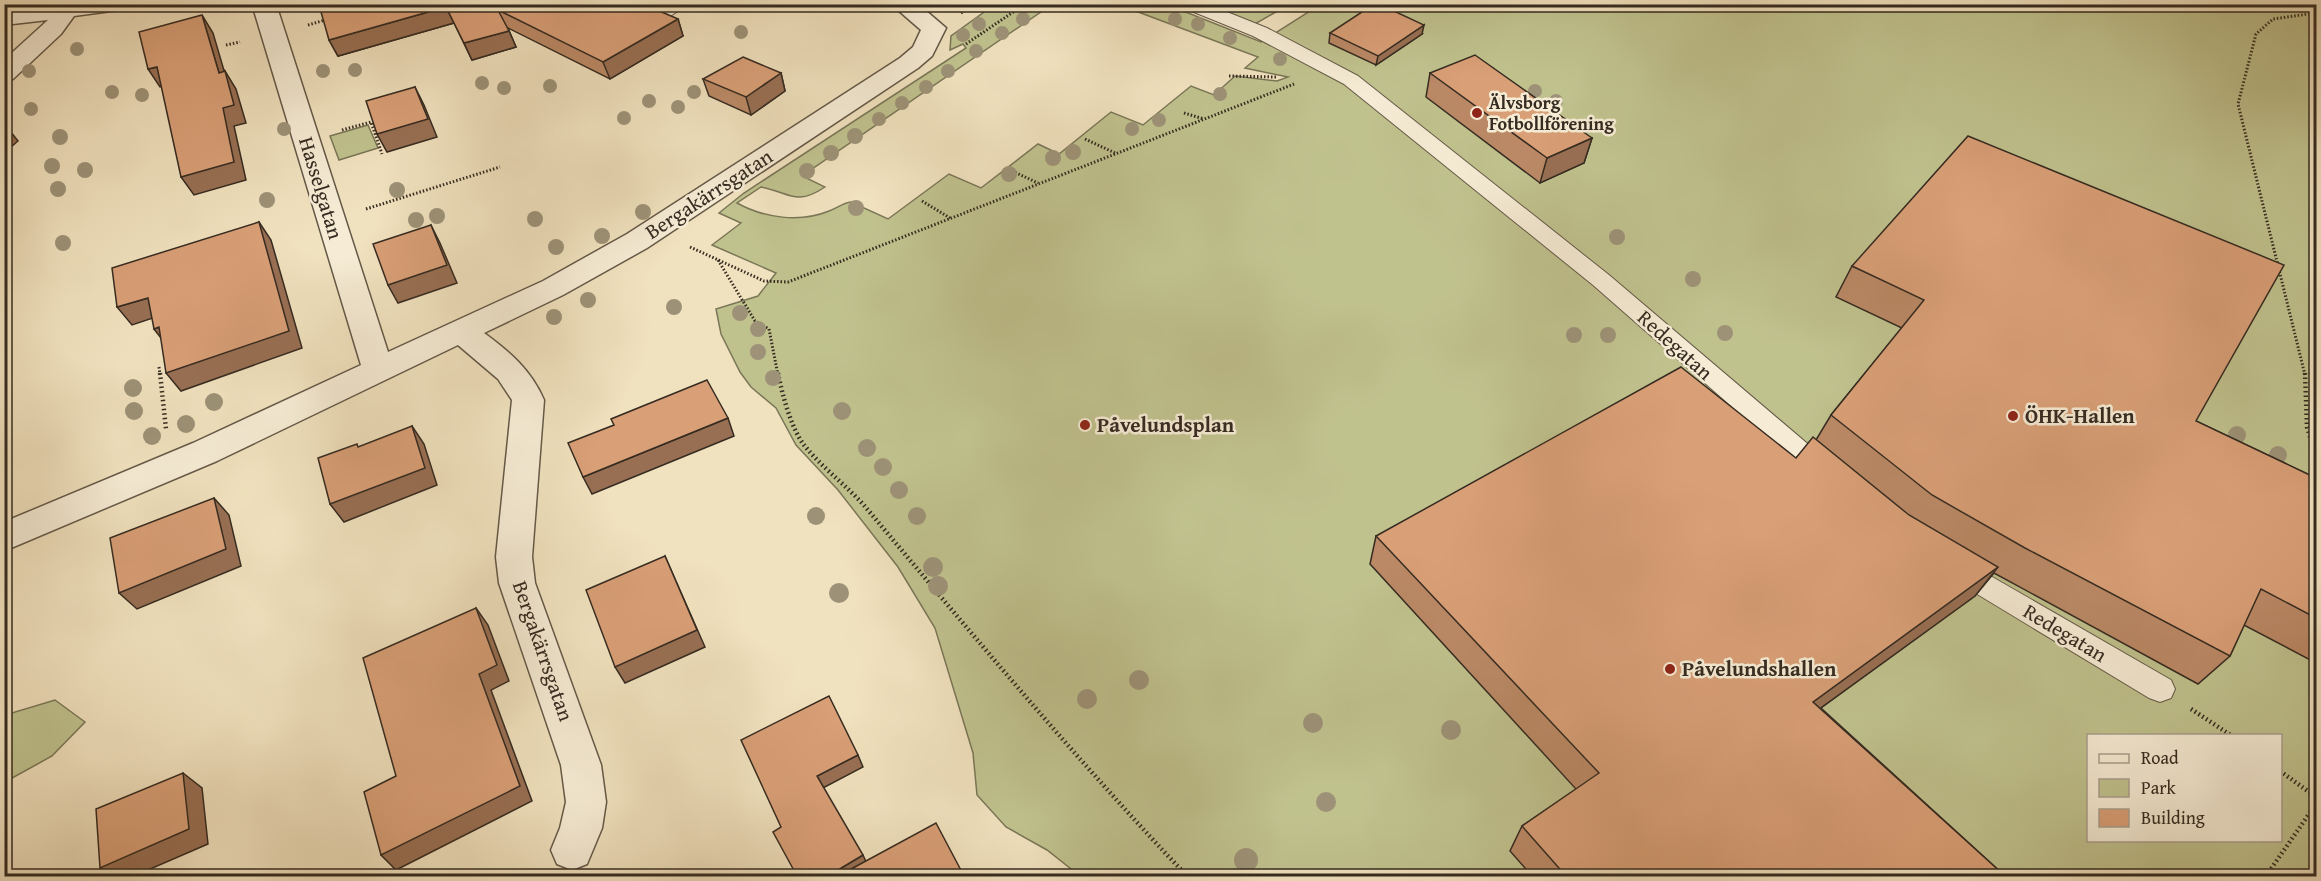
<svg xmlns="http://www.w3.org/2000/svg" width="2321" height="881" viewBox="0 0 2321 881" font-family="'Gentium Book Plus',serif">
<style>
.green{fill:#c0c28e;stroke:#7a7658;stroke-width:1.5;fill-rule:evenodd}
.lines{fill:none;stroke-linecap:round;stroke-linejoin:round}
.service-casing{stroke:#645948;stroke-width:2}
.minor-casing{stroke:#645948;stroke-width:3}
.path-far1{stroke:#352b21;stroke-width:3;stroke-dasharray:1.5 2;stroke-linecap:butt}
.path{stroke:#352b21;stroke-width:4.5;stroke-dasharray:1.5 3;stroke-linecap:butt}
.service{fill:#f6ecd5;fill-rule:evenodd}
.minor{fill:#f6ecd5;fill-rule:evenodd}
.tree{fill:#9d9277}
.wall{fill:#bb8966;stroke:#352b21;stroke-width:1.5}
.shaded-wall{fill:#986f53;stroke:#352b21;stroke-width:1.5}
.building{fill:#d99f77;stroke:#352b21;stroke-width:1.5}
.poi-dot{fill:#8f2418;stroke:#f6ecd5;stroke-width:2}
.labels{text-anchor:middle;stroke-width:5;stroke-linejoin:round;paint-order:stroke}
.far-poi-label{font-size:18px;font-weight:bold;fill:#352b21;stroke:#f6ecd5;text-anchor:start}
.street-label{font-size:21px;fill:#352b21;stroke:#f6ecd5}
.poi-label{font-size:21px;font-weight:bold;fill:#352b21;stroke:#f6ecd5;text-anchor:start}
</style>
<rect width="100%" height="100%" fill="#f1e2bf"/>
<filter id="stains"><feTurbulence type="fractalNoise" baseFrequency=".00333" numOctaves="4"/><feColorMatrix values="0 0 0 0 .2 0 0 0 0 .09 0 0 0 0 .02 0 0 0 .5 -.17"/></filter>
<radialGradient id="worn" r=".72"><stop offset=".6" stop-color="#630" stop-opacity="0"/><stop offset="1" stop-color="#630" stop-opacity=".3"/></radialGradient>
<!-- green -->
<g class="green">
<path d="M1321,4L2316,5V876H1080L1047,850L1006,827L977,795L973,753L935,628L898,567L838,490L796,445L776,408L751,387L740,372L721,334L716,309L758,296L776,273L712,245L741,223L719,213L744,193L966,48L963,44L950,50L951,36L994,5H1051L802,176L825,187C795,207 789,192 761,187L737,203C764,218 800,223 829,211C837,208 843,203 851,202L888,219L949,174L981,188L1038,144L1059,154L1111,112L1143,125L1191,86L1214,95L1235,76L1277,81L1288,77L1245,68L1258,57L1125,7L1126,5H1168L1261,42ZM2088,736H2280V840H2088Z"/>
<path d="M1209,5H1288L1255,24Z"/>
<path d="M368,125L378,148L339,160L330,136Z"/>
<path d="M55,700L85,722L52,756L5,782V715Z"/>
</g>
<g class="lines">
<defs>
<g id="service">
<path d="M666,4H689L664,20H652L649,16Z"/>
<path d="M1181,4H1207L1267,28L1358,76L1609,275L1836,468L1840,475L1836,482L1827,485L1818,482L1593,285L1344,84L1253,36L1184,8Z"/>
<path d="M1954,555L2171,680L2175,689L2171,698L2160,702L2149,698L1944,574L1940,566L1944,558Z"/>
</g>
<g id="minor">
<path d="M56,4H129L126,9L74,16L61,34L13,79L4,81V60L48,20L4,25V11Z"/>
<path d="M252,4H276L388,352L543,281L627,234L900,58L913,47L921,30L891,4H918L946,28L932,56L918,68L647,248L563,295L484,333C510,352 531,370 544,400L532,557L535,583L601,765L606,802L602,828L587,864L572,870L557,864L551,850L560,828L566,802L561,765L499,583L496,557L512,400L498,379L458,345L217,461L4,551V522L193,443L361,365Z"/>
</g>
</defs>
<!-- service casing -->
<use href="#service" class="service-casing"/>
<!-- minor casing -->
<use href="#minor" class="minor-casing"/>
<!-- path-far1 -->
<g class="path-far1">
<path d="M961,13L976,4"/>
<path d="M308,25L325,20"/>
<path d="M966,44L1025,4"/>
<path d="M226,45L240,42"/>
<path d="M1229,76L1276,77"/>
<path d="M1184,113L1204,119"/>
<path d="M342,130L371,122L382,154"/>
<path d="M1085,139L1115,153"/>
<path d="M1012,171L1038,183"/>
<path d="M922,201L950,218"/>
<path d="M366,209L500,167"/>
<path d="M690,247L764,281L788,282L1294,84"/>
<path d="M718,260L755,321L769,329L778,375"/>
<path d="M159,367L160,375"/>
<path d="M2305,375L2238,104L2256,34L2273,19L2316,13"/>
</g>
<!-- path -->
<g class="path">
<path d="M160,373L166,429"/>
<path d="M778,373C782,394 791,428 804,445C823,469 849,487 868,510C972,634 1075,758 1187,876"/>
<path d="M2305,373L2307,427L2316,456"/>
<path d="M2191,709L2232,736"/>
<path d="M2280,771L2316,797"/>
<path d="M2266,876L2316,804"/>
</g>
<!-- service -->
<use href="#service" class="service"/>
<!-- minor -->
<use href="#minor" class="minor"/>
</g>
<!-- trees -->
<g class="tree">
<circle cx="1023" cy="19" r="7"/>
<circle cx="1175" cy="19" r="7"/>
<circle cx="979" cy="24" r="7"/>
<circle cx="1198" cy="24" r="7"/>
<circle cx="741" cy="32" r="7"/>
<circle cx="1002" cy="33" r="7"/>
<circle cx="963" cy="35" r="7"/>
<circle cx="1230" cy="38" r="7"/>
<circle cx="77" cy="49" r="7"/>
<circle cx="976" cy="51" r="7"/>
<circle cx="1280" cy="59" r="7"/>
<circle cx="355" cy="70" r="7"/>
<circle cx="29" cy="71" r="7"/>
<circle cx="323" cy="71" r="7"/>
<circle cx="948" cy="71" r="7"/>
<circle cx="482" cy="83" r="7"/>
<circle cx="550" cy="86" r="7"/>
<circle cx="926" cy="87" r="7"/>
<circle cx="504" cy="88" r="7"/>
<circle cx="1535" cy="91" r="7"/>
<circle cx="112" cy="92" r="7"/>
<circle cx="694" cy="92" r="7"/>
<circle cx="1220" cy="94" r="7"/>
<circle cx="142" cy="95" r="7"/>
<circle cx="649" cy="101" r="7"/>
<circle cx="1556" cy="101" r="7"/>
<circle cx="902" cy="103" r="7"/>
<circle cx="678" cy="107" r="7"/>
<circle cx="31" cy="109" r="7"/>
<circle cx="624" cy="118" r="7"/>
<circle cx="879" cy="119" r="7"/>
<circle cx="1159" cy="120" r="7"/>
<circle cx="1586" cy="126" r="7"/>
<circle cx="284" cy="129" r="7"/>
<circle cx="1132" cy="129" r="7"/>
<circle cx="855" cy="136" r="8"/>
<circle cx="60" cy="137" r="8"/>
<circle cx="1073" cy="152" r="8"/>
<circle cx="831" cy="153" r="8"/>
<circle cx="1053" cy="158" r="8"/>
<circle cx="52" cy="166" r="8"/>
<circle cx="85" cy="170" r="8"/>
<circle cx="807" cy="171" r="8"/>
<circle cx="1009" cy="174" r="8"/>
<circle cx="58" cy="189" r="8"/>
<circle cx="397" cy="190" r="8"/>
<circle cx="267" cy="200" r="8"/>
<circle cx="856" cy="208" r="8"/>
<circle cx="643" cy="212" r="8"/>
<circle cx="437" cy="216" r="8"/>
<circle cx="535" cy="219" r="8"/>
<circle cx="416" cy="220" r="8"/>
<circle cx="602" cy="236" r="8"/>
<circle cx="1617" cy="237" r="8"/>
<circle cx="63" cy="243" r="8"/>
<circle cx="556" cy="247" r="8"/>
<circle cx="1693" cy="279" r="8"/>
<circle cx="588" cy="300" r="8"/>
<circle cx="674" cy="307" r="8"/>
<circle cx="740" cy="313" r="8"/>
<circle cx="554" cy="317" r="8"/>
<circle cx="758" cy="329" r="8"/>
<circle cx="1725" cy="333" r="8"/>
<circle cx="1574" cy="335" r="8"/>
<circle cx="1608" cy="335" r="8"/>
<circle cx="758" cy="352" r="8"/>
<circle cx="773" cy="378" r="8"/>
<circle cx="133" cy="388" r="9"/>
<circle cx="214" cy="402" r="9"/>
<circle cx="134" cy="411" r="9"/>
<circle cx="842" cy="411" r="9"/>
<circle cx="186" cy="424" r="9"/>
<circle cx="2237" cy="435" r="9"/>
<circle cx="152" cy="436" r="9"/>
<circle cx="867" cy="448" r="9"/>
<circle cx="2278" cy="455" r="9"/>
<circle cx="883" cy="467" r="9"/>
<circle cx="899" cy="490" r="9"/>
<circle cx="816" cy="516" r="9"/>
<circle cx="917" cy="516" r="9"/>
<circle cx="933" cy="567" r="10"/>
<circle cx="938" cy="586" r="10"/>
<circle cx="839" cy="593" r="10"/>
<circle cx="1139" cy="680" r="10"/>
<circle cx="1087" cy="699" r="10"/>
<circle cx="1313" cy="723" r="10"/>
<circle cx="1451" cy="730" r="10"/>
<circle cx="1326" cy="802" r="10"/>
<circle cx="1246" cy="860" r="12"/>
</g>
<!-- wall -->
<g class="wall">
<path d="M323,4H643L678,19L683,36L610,79L508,28L516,47L472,60L454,23L338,56L329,40Z"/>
<path d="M1330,33L1422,34L1376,65L1329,43Z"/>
<path d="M781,73L785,91L751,115L709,96L703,79Z"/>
<path d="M1430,73L1592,138L1584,163L1540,183L1426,97Z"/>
<path d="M1852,266L2196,421L2316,478V663L2244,625L2230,656L2198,684L1994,573L1975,596L1821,708L2005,876H1532L1510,851L1522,826L1576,789L1370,564L1376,536L1796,458L1816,440L1831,415L1902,328L1836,297Z"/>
</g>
<!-- shaded-wall -->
<g class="shaded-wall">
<path d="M446,7L454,23L338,56L329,40Z"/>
<path d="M202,15L213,33L230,91L219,73Z"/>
<path d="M678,19L683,36L610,79L603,62Z"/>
<path d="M1424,25L1422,34L1376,65L1378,56Z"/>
<path d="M509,31L516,47L472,60L464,43Z"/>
<path d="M157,67L168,85L160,87L148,69Z"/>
<path d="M225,71L236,89L246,123L234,126L246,180L194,195L181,177L223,108Z"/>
<path d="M781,73L785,91L751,115L746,97Z"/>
<path d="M415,87L424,105L437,137L387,152L377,134Z"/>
<path d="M6,126L18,141L4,153V127Z"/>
<path d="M1592,138L1584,163L1540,183L1547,158Z"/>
<path d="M259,222L271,240L302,348L181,391L166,373Z"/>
<path d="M431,225L440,243L457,283L398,303L388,285Z"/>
<path d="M148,298L162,315L132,325L117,307Z"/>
<path d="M159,327L168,347L154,329Z"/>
<path d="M728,418L734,436L592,494L583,477Z"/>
<path d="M412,426L424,444L437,485L344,522L330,504Z"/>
<path d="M214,498L229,515L241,566L137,609L119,593Z"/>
<path d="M665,556L705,647L625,683L615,667Z"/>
<path d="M1998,567L1975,596L1793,728L1813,702Z"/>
<path d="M476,608L488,625L509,681L491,690L532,801L396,870L381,855Z"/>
<path d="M858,755L863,767L823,788L817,776Z"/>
<path d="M183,773L202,788L208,844L134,876H113L100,868Z"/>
<path d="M863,855L868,866L852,876H828Z"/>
</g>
<!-- building -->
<g class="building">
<path d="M323,4H643L678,19L603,62L498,10L509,31L464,43L446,7L329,40L319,5Z"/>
<path d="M1374,4H1379L1424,25L1378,56L1330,33Z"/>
<path d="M202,15L219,73L225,71L234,105L223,108L234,162L181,177L157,67L148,69L139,32Z"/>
<path d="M1475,55L1592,138L1547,158L1430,73Z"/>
<path d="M743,57L781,73L746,97L703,79Z"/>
<path d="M415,87L428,119L377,134L366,101Z"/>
<path d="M1968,136L2284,265L2196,421L2316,478V618L2261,589L2230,656L2025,548L1932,495L1831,415L1924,300L1852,266Z"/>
<path d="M259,222L289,331L166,373L159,327L154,329L148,298L117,307L112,268Z"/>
<path d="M431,225L447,265L388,285L373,244Z"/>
<path d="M1681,367L1796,458L1813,437L1909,515L1998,567L1813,702L2005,876H1566L1522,826L1599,773L1376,536Z"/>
<path d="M707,380L728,418L583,477L568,443L614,425L611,419Z"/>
<path d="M412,426L425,468L330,504L318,458L357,444L358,447Z"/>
<path d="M214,498L226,549L119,593L110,538Z"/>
<path d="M665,556L697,630L615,667L586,590Z"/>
<path d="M476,608L497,665L479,674L520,786L381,855L364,792L396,776L363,658Z"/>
<path d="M829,696L858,755L817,776L863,855L828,876H797L773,832L781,827L741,740Z"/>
<path d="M183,773L189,829L100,868L96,809Z"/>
<path d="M936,823L964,876H841L840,875Z"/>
</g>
<!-- markers -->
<g class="poi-dot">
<circle cx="1477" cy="113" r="6"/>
<circle cx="2013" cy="416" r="6"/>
<circle cx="1085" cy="425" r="6"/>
<circle cx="1670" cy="669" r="6"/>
</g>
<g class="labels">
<!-- far-poi labels -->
<g class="far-poi-label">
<text x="1489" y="109">Älvsborg<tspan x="1489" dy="21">Fotbollförening</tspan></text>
</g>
<!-- street labels -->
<g class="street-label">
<text transform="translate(321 188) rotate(73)" y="7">Hasselgatan</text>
<text transform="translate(709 194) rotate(-33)" y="7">Bergakärrsgatan</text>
<text transform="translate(1675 345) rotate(42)" y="7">Redegatan</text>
<text transform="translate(2065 633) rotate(31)" y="7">Redegatan</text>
<text transform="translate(543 651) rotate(71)" y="7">Bergakärrsgatan</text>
</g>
<!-- poi labels -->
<g class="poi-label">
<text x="2025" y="423">ÖHK-Hallen</text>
<text x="1097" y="432">Påvelundsplan</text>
<text x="1682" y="676">Påvelundshallen</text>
</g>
</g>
<!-- margin -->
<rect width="2321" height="881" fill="none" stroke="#f1e2bf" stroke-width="24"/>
<rect x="6" y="6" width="2309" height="869" fill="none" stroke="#352b21" stroke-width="3"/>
<rect x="12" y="12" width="2297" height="857" fill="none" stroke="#352b21" stroke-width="1.5"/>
<!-- legend -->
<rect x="2087" y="734" width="195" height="108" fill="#f6ecd5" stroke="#a99f8d" stroke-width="1.5"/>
<rect x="2099" y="754" width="30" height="9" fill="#f6ecd5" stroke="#a99f8d" stroke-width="1.5"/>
<text x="2141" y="764" font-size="18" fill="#352b21">Road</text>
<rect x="2099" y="779" width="30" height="18" fill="#c0c28e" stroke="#a99f8d" stroke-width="1.5"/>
<text x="2141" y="794" font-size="18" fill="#352b21">Park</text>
<rect x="2099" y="809" width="30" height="18" fill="#d99f77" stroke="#a99f8d" stroke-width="1.5"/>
<text x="2141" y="824" font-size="18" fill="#352b21">Building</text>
<rect width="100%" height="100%" filter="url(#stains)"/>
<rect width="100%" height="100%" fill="url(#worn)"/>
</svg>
